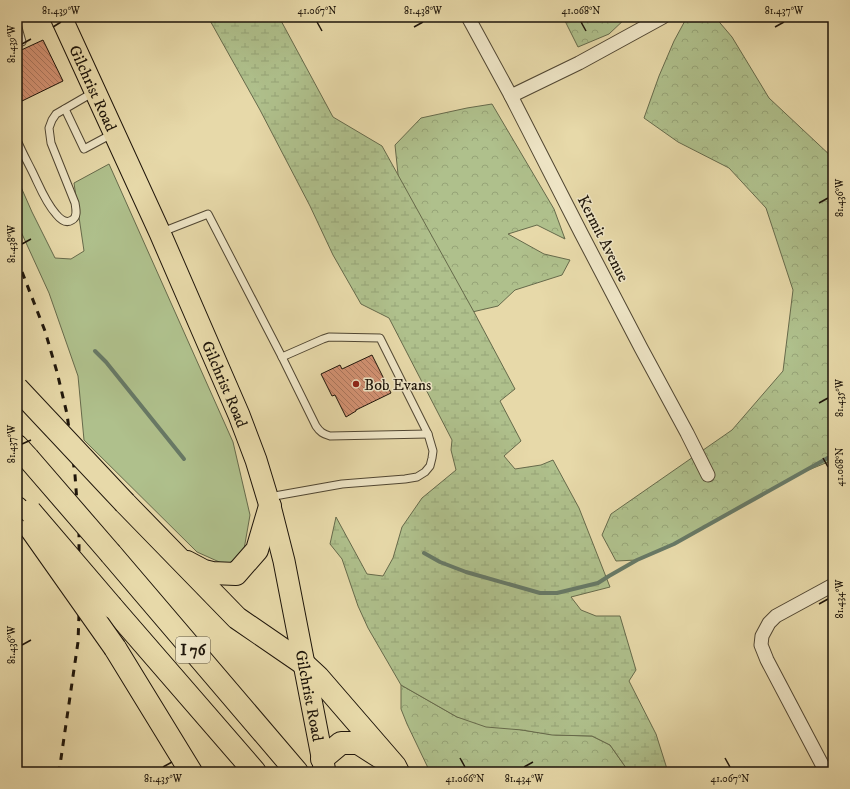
<svg xmlns="http://www.w3.org/2000/svg" width="850" height="789" viewBox="0 0 850 789" font-family="'IM FELL DW Pica',serif">
<style>
.green{fill:#afc08c;stroke:#666a4b}
.forest{fill:url(#forest-crowns);stroke:#666a4b}
.wetland{fill:url(#wetland-marsh);stroke:#666a4b}
.lines{fill:none;stroke-linecap:round;stroke-linejoin:round}
.stream{stroke:#677966;stroke-width:4}
.building{fill:url(#building-back-hatch);stroke:#1e150a}
.service-casing{stroke:#504632;stroke-width:9}
.minor-casing{stroke:#504632;stroke-width:15}
.primary-casing{stroke:#1e150a;stroke-width:23}
.motorway-casing{stroke:#1e150a;stroke-width:24}
.service{stroke:#efe6c7;stroke-width:7}
.minor{stroke:#efe6c7;stroke-width:13}
.primary{stroke:#e7d9a9;stroke-width:21}
.motorway{stroke:#e7d9a9;stroke-width:22}
.rail{stroke:#1e150a;stroke-width:3;stroke-dasharray:7 7;stroke-linecap:butt}
.motorway-bridge-casing{stroke:#1e150a;stroke-width:24;stroke-linecap:butt}
.motorway-bridge{stroke:#e7d9a9;stroke-width:22}
.ticks{fill:none;stroke:#1e150a;stroke-width:1.5}
.poi-dot{fill:#8f2418;stroke:#efe6c7;stroke-width:1.5}
.labels{text-anchor:middle;stroke-width:3;stroke-linejoin:round;paint-order:stroke}
.shield{fill:#efe6c7;stroke:#5d5443;stroke-width:1}
.shield-label{font-size:15px;font-weight:bold;fill:#1e150a}
.street-label{font-size:16px;fill:#1e150a;stroke:#efe6c7}
.poi-label{font-size:16px;fill:#1e150a;stroke:#efe6c7;text-anchor:start}
.neatline{fill:none;stroke:#1e150a;stroke-width:1.5}
.ticks-label{font-size:10px;text-anchor:middle;fill:#1e150a}
</style>
<defs>
<pattern id="forest-crowns" width="20" height="18" patternUnits="userSpaceOnUse"><rect width="20" height="18" fill="#afc08c"/><path d="M2 6a3 3 0 1 1 6 0M12 15a3 3 0 1 1 6 0" fill="none" stroke="#96a477"/></pattern>
<pattern id="wetland-marsh" width="20" height="14" patternUnits="userSpaceOnUse"><rect width="20" height="14" fill="#afc08c"/><path d="M1 5h8M5 5V1M11 12h8M15 12V8" fill="none" stroke="#96a477"/></pattern>
<pattern id="building-back-hatch" width="6" height="6" patternUnits="userSpaceOnUse"><rect width="6" height="6" fill="#d39273"/><path d="M-1 5l2 2M0 0l6 6M5-1l2 2" fill="none" stroke="#ab765d"/></pattern>
</defs>
<rect width="100%" height="100%" fill="#e7d9a9"/>
<filter id="stains"><feTurbulence type="fractalNoise" baseFrequency=".005" numOctaves="4"/><feColorMatrix values="0 0 0 0 .2 0 0 0 0 .09 0 0 0 0 .02 0 0 0 .5 -.17"/></filter>
<radialGradient id="worn" r=".72"><stop offset=".6" stop-color="#630" stop-opacity="0"/><stop offset="1" stop-color="#630" stop-opacity=".3"/></radialGradient>
<!-- green -->
<path class="green" d="M109,164L233,442L250,515L243,555L226,565L197,552L84,440L78,376L49,293L17,223V178L32,212L55,258L71,259L84,251L74,183Z"/>
<!-- forest -->
<g class="forest">
<path d="M563,17H627L609,34L578,47Z"/>
<path d="M687,17H715L732,37L769,98L833,158V460L806,471L674,544L637,560L616,561L602,535L611,514L732,430L783,371L793,290L766,208L729,168L678,142L644,118L659,76L674,41Z"/>
<path d="M492,104L554,209L565,239L537,225L508,234L544,254L570,260L562,275L515,290L498,306L468,313L399,184L395,145L421,118L467,108Z"/>
<path d="M401,685L457,717L522,730L556,735L592,736L610,745L629,772H430L407,724L401,709Z"/>
</g>
<!-- wetland -->
<path class="wetland" d="M208,17H279L333,117L382,146L474,312L515,389L500,401L521,441L504,456L515,469L541,465L553,460L579,508L610,587L571,597L581,610L596,616H620L636,670L629,681L656,734L668,772H629L610,745L592,736L552,735L522,730L486,727L457,717L401,685L368,628L358,606L342,559L330,544L336,517L367,574L383,576L393,558L402,527L422,498L456,470L451,450L452,440L389,318L361,304L333,255L310,206L260,110Z"/>
<g class="lines">
<!-- stream -->
<g class="stream">
<path d="M95,351L106,362L184,459"/>
<path d="M424,553L440,562L466,572L540,593H557L598,583L609,576L637,560L674,544L833,455"/>
</g>
</g>
<!-- building -->
<g class="building">
<path d="M43,40L63,81L22,101L17,90V52Z"/>
<path d="M372,355L391,393L356,410V411L346,417L335,395L332,396L321,374L340,365L342,369Z"/>
</g>
<g class="lines">
<defs>
<g id="service">
<path d="M17,24L22,42"/>
<path d="M65,109L84,149L112,134"/>
<path d="M17,140C21,150 27,161 32,171C39,185 45,202 56,214C60,219 66,224 72,220C78,217 76,209 75,203L51,143L49,128L52,120L56,114L94,92"/>
<path d="M162,232L208,214L282,357L316,426C320,432 323,434 330,436L428,434"/>
<path d="M269,497L342,484L405,479L417,477L425,472L430,466L432,458L433,451L428,434L380,338L329,337L323,339L282,357"/>
</g>
<g id="minor">
<path d="M468,17L511,96L581,233L641,348L687,433L708,475"/>
<path d="M511,96L579,63L663,17"/>
<path d="M826,772L767,660L761,645L762,636L769,623L776,616L833,585"/>
</g>
<g id="primary">
<path id="s1" d="M61,17L160,233L239,415L256,460L270,506L284,561L325,772"/>
</g>
<g id="motorway">
<path d="M17,446L28,458"/>
<path d="M125,503L237,618L304,664L318,677L395,766L398,772"/>
<path d="M17,508L31,529"/>
<path d="M111,554L297,772"/>
<path d="M187,562L204,571L212,573L236,574L257,550L270,506"/>
<path d="M112,607L255,772"/>
<path d="M115,648L191,772"/>
<path d="M322,759L341,743H358L380,757"/>
</g>
</defs>
<!-- service casing -->
<use href="#service" class="service-casing"/>
<!-- minor casing -->
<use href="#minor" class="minor-casing"/>
<!-- primary casing -->
<use href="#primary" class="primary-casing"/>
<!-- motorway casing -->
<use href="#motorway" class="motorway-casing"/>
<!-- service -->
<use href="#service" class="service"/>
<!-- minor -->
<use href="#minor" class="minor"/>
<!-- primary -->
<use href="#primary" class="primary"/>
<!-- motorway -->
<use href="#motorway" class="motorway"/>
<!-- rail -->
<path class="rail" d="M17,259L45,331L57,372L67,414L75,475L79,530V576L80,586L78,642L59,772"/>
<defs>
<g id="motorway-bridge">
<path d="M17,388L125,503"/>
<path d="M28,458L111,554"/>
<path d="M30,511L112,607"/>
<path d="M31,529L115,648"/>
</g>
</defs>
<!-- motorway-bridge casing -->
<use href="#motorway-bridge" class="motorway-bridge-casing"/>
<!-- motorway-bridge -->
<use href="#motorway-bridge" class="motorway-bridge"/>
</g>
<!-- ticks -->
<path class="ticks" d="M317,22L322,31M581,22L586,31M53,27L61,22M414,27L423,22M775,27L784,22M22,44L31,39M819,203L828,198M22,244L31,239M819,403L828,398M22,444L31,440M823,458L828,467M819,604L828,599M22,645L31,640M460,758L465,767M725,758L730,767M163,767L172,762M524,767L533,762"/>
<!-- markers -->
<circle class="poi-dot" cx="356" cy="384" r="4"/>
<g class="labels">
<!-- shield labels -->
<rect class="shield" x="176" y="637" width="34" height="26" rx="3"/>
<g class="shield-label">
<text x="193" y="655">I 76</text>
</g>
<!-- street labels -->
<g class="street-label">
<text dy="6" stroke="none"><textPath href="#s1" startOffset="78">Gilchrist Road</textPath></text>
<text transform="translate(604 238) rotate(63)" y="6">Kermit Avenue</text>
<text dy="6" stroke="none"><textPath href="#s1" startOffset="402">Gilchrist Road</textPath></text>
<text dy="6" stroke="none"><textPath href="#s1" startOffset="726">Gilchrist Road</textPath></text>
</g>
<!-- poi labels -->
<g class="poi-label">
<text x="364" y="390">Bob Evans</text>
</g>
</g>
<!-- margin -->
<rect width="850" height="789" fill="none" stroke="#e7d9a9" stroke-width="44"/>
<rect x="22" y="22" width="806" height="745" class="neatline"/>
<g class="ticks-label">
<text x="61" y="14">81.439°W</text>
<text x="317" y="14">41.067°N</text>
<text x="423" y="14">81.438°W</text>
<text x="581" y="14">41.068°N</text>
<text x="784" y="14">81.437°W</text>
<text transform="translate(11 44) rotate(-90)" y="4">81.439°W</text>
<text transform="translate(839 198) rotate(-90)" y="4">81.436°W</text>
<text transform="translate(11 244) rotate(-90)" y="4">81.438°W</text>
<text transform="translate(839 398) rotate(-90)" y="4">81.435°W</text>
<text transform="translate(11 444) rotate(-90)" y="4">81.437°W</text>
<text transform="translate(839 467) rotate(-90)" y="4">41.068°N</text>
<text transform="translate(839 599) rotate(-90)" y="4">81.434°W</text>
<text transform="translate(11 645) rotate(-90)" y="4">81.436°W</text>
<text x="163" y="782">81.435°W</text>
<text x="465" y="782">41.066°N</text>
<text x="524" y="782">81.434°W</text>
<text x="730" y="782">41.067°N</text>
</g>
<rect width="100%" height="100%" filter="url(#stains)"/>
<rect width="100%" height="100%" fill="url(#worn)"/>
</svg>
